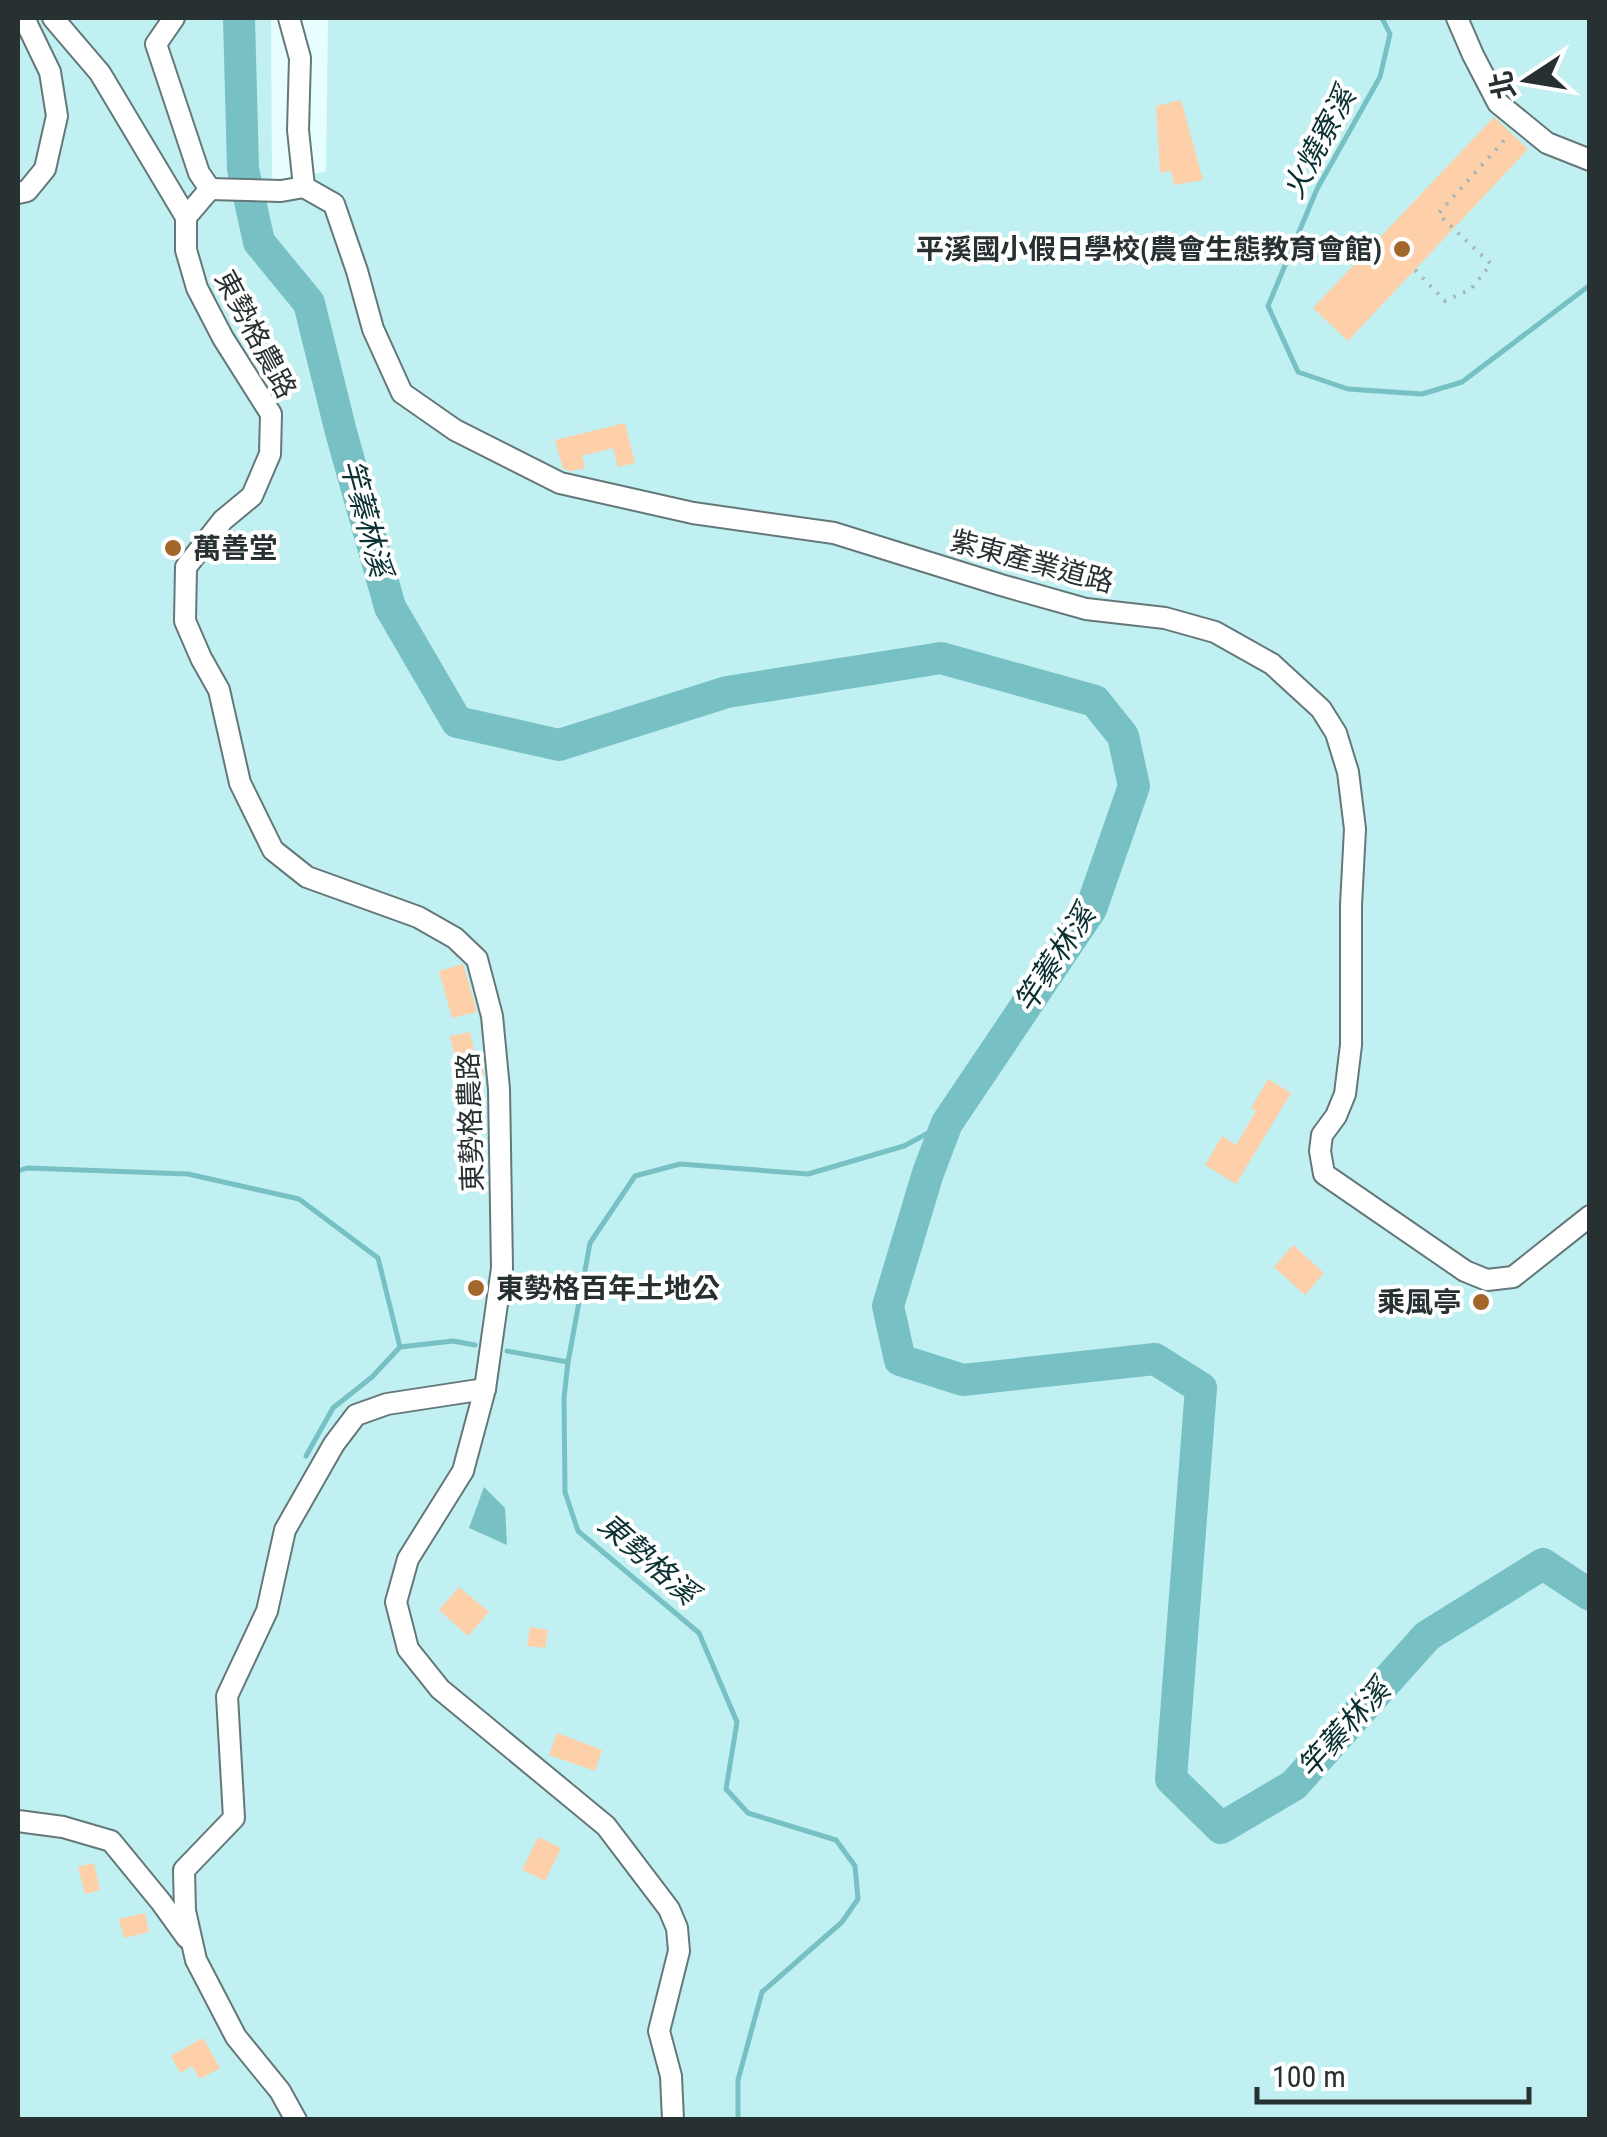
<svg xmlns="http://www.w3.org/2000/svg" width="1607" height="2137" viewBox="0 0 1607 2137" font-family="'Roboto Condensed','Noto Sans TC',sans-serif">
<style>
.green{fill:#c1f0f2}
.water{fill:#77c0c4}
.lines{fill:none;stroke-linecap:round;stroke-linejoin:round}
.stream{stroke:#77c0c4;stroke-width:5}
.river{stroke:#77c0c4;stroke-width:32}
.building{fill:#fed0a9}
.minor-casing{stroke:#647879;stroke-width:24}
.path{stroke:#a5b7b8;stroke-width:4;stroke-dasharray:2.5 8;stroke-linecap:butt}
.minor{stroke:#fff;stroke-width:20}
.poi-dot{fill:#a4672b;stroke:#fff;stroke-width:4}
.labels{text-anchor:middle;stroke-width:8;stroke-linejoin:round;paint-order:stroke}
.poi-label{font-size:28px;font-weight:bold;fill:#283132;stroke:#fff;text-anchor:end}
.street-label{font-size:28px;fill:#283132;stroke:#fff}
.water-label{font-size:30px;font-style:italic;fill:#0a3032;stroke:#fff}
</style>
<rect width="100%" height="100%" fill="#e7feff"/>
<!-- green -->
<path class="green" d="M18,18H271L272,184L326,171L328,18H1589V2119H18Z"/>
<!-- water -->
<path class="water" d="M484,1487L505,1508L507,1545L469,1528Z"/>
<g class="lines">
<!-- stream -->
<g class="stream">
<path d="M1382,18L1390,34L1380,77L1317,189L1268,306L1298,372L1348,389L1422,394L1462,382L1590,285"/>
<path d="M18,1171L27,1168L188,1174L299,1199L378,1258L400,1347L453,1341L475,1345"/>
<path d="M507,1351L568,1362"/>
<path d="M306,1456L333,1408L372,1377L400,1347"/>
<path d="M738,2120V2080L762,1992L842,1922L858,1899L855,1866L836,1840L748,1813L726,1789L737,1722L699,1633L578,1531L565,1492L564,1398L568,1362L590,1243L635,1176L680,1164L808,1174L904,1146L947,1123"/>
</g>
<!-- river -->
<path class="river" d="M239,18L243,169L259,242L309,303L341,432L390,607L457,722L559,745L727,692L941,658L1095,701L1123,736L1134,786L1091,909L947,1123L928,1173L888,1306L900,1360L963,1380L1155,1359L1201,1388L1171,1779L1221,1828L1294,1785L1427,1636L1543,1564L1590,1595"/>
</g>
<!-- building -->
<g class="building">
<path d="M1181,100L1203,180L1174,185L1171,171L1160,173L1156,106Z"/>
<path d="M1494,117L1528,149L1348,341L1313,308Z"/>
<path d="M625,423L635,463L618,467L613,448L582,456L585,468L571,471L563,469L555,440Z"/>
<path d="M463,964L477,1012L452,1018L439,971Z"/>
<path d="M470,1032L476,1060L482,1058L484,1077L461,1083L450,1036Z"/>
<path d="M1268,1079L1291,1093L1236,1184L1205,1165L1222,1136L1236,1145L1256,1111L1251,1108Z"/>
<path d="M1293,1245L1324,1273L1305,1295L1274,1267Z"/>
<circle cx="1481" cy="1302" r="11"/>
<path d="M459,1587L489,1612L468,1636L439,1610Z"/>
<path d="M530,1627L548,1630L545,1648L527,1646Z"/>
<path d="M557,1733L602,1750L595,1771L549,1755Z"/>
<path d="M538,1837L561,1848L545,1881L522,1870Z"/>
<path d="M94,1863L100,1890L85,1894L78,1867Z"/>
<path d="M145,1913L149,1932L124,1938L119,1919Z"/>
<path d="M203,2038L220,2068L200,2079L192,2066L180,2073L171,2056Z"/>
</g>
<g class="lines">
<defs>
<g id="minor">
<path d="M53,18L100,73L186,217"/>
<path d="M174,18L156,44L199,173L210,189"/>
<path d="M289,18L300,58L298,130L304,187L334,204L357,271L373,329L402,393L455,430L560,483L693,513L834,533L1001,585L1086,609L1165,618L1215,632L1272,664L1321,709L1336,733L1348,772L1355,829L1351,905V1045L1345,1094L1336,1116L1322,1135L1320,1151L1324,1174L1465,1271L1487,1280L1513,1277L1590,1216"/>
<path d="M1457,18L1473,55L1498,103L1547,143L1590,160"/>
<path d="M210,189L186,217V250L197,288L223,338L271,414L270,454L252,496L223,520L186,567L185,621L201,658L219,690L240,783L273,850L307,877L418,917L455,938L477,959L492,1016L499,1089L502,1268L485,1389L463,1471L408,1559L396,1602L408,1649L440,1689L606,1826L669,1909L677,1928L679,1951L659,2031L671,2076L673,2120"/>
<path d="M210,189L281,191L304,187"/>
<path d="M18,193L27,191L45,169L57,116L50,72L24,18"/>
<path d="M18,1821L63,1827L111,1841L161,1902L187,1938"/>
<path d="M296,2120L280,2091L236,2037L196,1960L185,1911L184,1870L234,1818L227,1696L267,1611L285,1530L334,1444L356,1415L387,1404L485,1389"/>
</g>
</defs>
<!-- minor casing -->
<use href="#minor" class="minor-casing"/>
<!-- path -->
<path class="path" d="M1415,270L1445,301L1471,289L1491,264L1438,214L1508,136"/>
<!-- minor -->
<use href="#minor" class="minor"/>
</g>
<!-- markers -->
<g class="poi-dot">
<circle cx="1402" cy="249" r="10"/>
<circle cx="173" cy="548" r="10"/>
<circle cx="476" cy="1288" r="10"/>
<circle cx="1481" cy="1302" r="10"/>
</g>
<g class="labels">
<!-- poi labels -->
<g class="poi-label">
<text x="1382" y="259">平溪國小假日學校(農會生態教育會館)</text>
<text x="193" y="558" text-anchor="start">萬善堂</text>
<text x="496" y="1298" text-anchor="start">東勢格百年土地公</text>
<text x="1461" y="1312">乘風亭</text>
</g>
<!-- street labels -->
<g class="street-label">
<text transform="translate(256 334) rotate(62)" y="10">東勢格農路</text>
<text transform="translate(1032 561) rotate(15)" y="10">紫東產業道路</text>
<text transform="translate(470 1122) rotate(-92)" y="10">東勢格農路</text>
</g>
<!-- water labels -->
<g class="water-label">
<text transform="translate(1319 143) rotate(-62)" y="10">火燒寮溪</text>
<text transform="translate(366 518) rotate(75)" y="10">竿蓁林溪</text>
<text transform="translate(1055 959) rotate(-57)" y="10">竿蓁林溪</text>
<text transform="translate(648 1559) rotate(41)" y="10">東勢格溪</text>
<text transform="translate(1344 1729) rotate(-48)" y="10">竿蓁林溪</text>
</g>
</g>
<!-- border -->
<rect width="1607" height="2137" fill="none" stroke="#283132" stroke-width="40"/>
<!-- north arrow -->
<g transform="translate(1527 80) rotate(258)" stroke="#ffffff" stroke-width="8" paint-order="stroke">
<path d="M0-8L18 38L0 25L-18 38Z" fill="#283132"/>
<text y="-15" font-size="28" font-weight="bold" text-anchor="middle" fill="#283132">北</text>
</g>
<!-- scale -->
<path d="M1257 2087v15h272v-15" fill="none" stroke="#283132" stroke-width="5"/>
<text x="1272" y="2087" font-size="30" fill="#283132" stroke="#ffffff" stroke-width="8" paint-order="stroke">100 m</text>
</svg>
